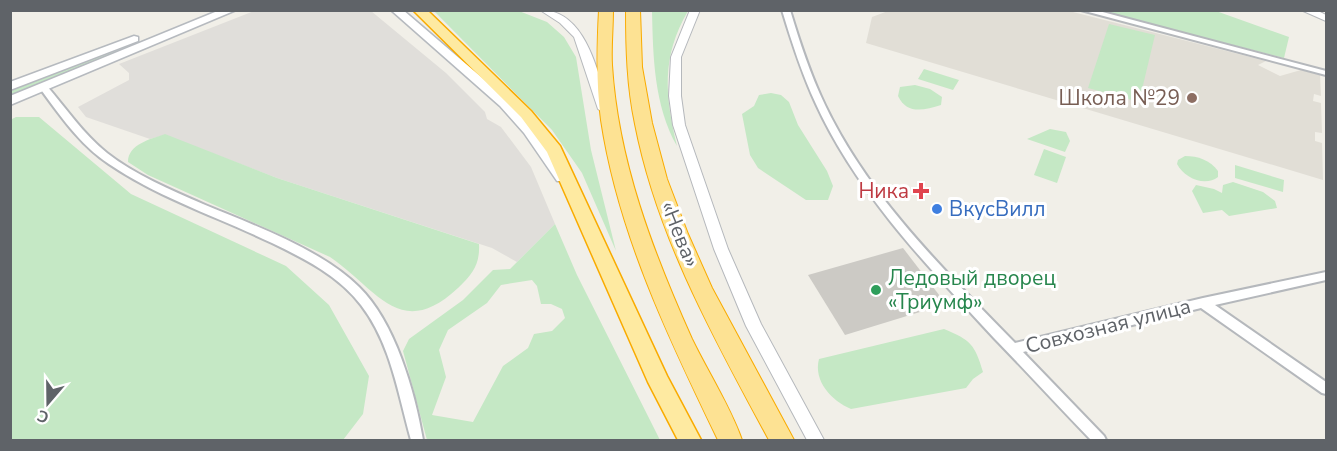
<svg xmlns="http://www.w3.org/2000/svg" width="1337" height="451" viewBox="0 0 1337 451" font-family="'Nunito Sans',sans-serif">
<style>
.industrial{fill:#e0deda}
.education{fill:#e1ded6}
.green{fill:#c5e8c5;fill-rule:evenodd}
.building{fill:#cccac5}
.lines{fill:none;stroke-linecap:round;stroke-linejoin:round}
.minor-casing{stroke:#b5b8bc;stroke-width:4}
.tertiary-casing{stroke:#b5b8bc;stroke-width:2}
.secondary-casing{stroke:#b6babf;stroke-width:3}
.trunk-casing{stroke:#f9ab00;stroke-width:3}
.motorway-casing{stroke:#f9ab00;stroke-width:2}
.minor{fill:#fff;fill-rule:evenodd}
.tertiary{fill:#fff;fill-rule:evenodd}
.secondary{fill:#fff;fill-rule:evenodd}
.trunk{fill:#feeaa1;fill-rule:evenodd}
.motorway{fill:#fde293;fill-rule:evenodd}
.education-dot{fill:#8d6e63;stroke:#fff;stroke-width:2}
.health-dot{fill:#e0444e;stroke:#fff;stroke-width:2}
.shop-dot{fill:#3f7fe0;stroke:#fff;stroke-width:2}
.leisure-dot{fill:#2e9e5b;stroke:#fff;stroke-width:2}
.labels{text-anchor:middle;stroke-width:6;stroke-linejoin:round;paint-order:stroke}
.education-label{font-size:21px;fill:#785e54;stroke:#fff;text-anchor:end}
.health-label{font-size:21px;fill:#be3a42;stroke:#fff;text-anchor:end}
.shop-label{font-size:21px;fill:#366cbe;stroke:#fff;text-anchor:start}
.street-label{font-size:21px;fill:#5f6368;stroke:#fff}
.leisure-label{font-size:21px;fill:#27864d;stroke:#fff;text-anchor:start}
</style>
<rect width="100%" height="100%" fill="#f1efe8"/>
<!-- industrial -->
<path class="industrial" d="M254,11H371L446,73L485,112L487,119L501,127L531,167L555,224L517,262L492,248L277,178L165,135L150,139L86,117L78,107L129,80V73L119,64Z"/>
<!-- education -->
<path class="education" d="M888,11H1069L1266,61L1258,65L1280,76L1301,70L1320,75L1321,96L1314,94L1313,101L1321,103L1322,133L1315,132V141L1322,143L1323,180L866,43L872,17Z"/>
<!-- green -->
<g class="green">
<path d="M220,11L11,96L10,91Z"/>
<path d="M434,11H519L547,22L564,37L576,57L591,150L616,251L582,173L552,130Z"/>
<path d="M652,11H688C661,57 665,96 677,146C654,106 653,56 652,11Z"/>
<path d="M1101,11H1216L1289,37L1284,58Z"/>
<path d="M1109,24L1155,35L1139,102L1088,88Z"/>
<path d="M924,69L959,80L953,90L918,79Z"/>
<path d="M915,85L930,89L942,97L941,105C924,110 907,115 898,96L900,87Z"/>
<path d="M771,93L781,95L789,102L798,125L827,171L833,186L828,200H806L758,168L750,155L742,114L754,106L759,95Z"/>
<path d="M16,117H39L131,194L286,266L329,305L369,376L363,414L343,440H11L10,120Z"/>
<path d="M1050,129L1066,132L1070,141L1065,152L1027,139Z"/>
<path d="M165,134L277,178L479,244C480,264 473,274 458,288C400,342 377,289 330,257L148,175L128,162C128,144 151,139 165,134Z"/>
<path d="M1044,149L1066,157L1057,183L1034,175Z"/>
<path d="M1185,156C1198,156 1210,160 1218,171V177C1205,187 1184,178 1177,164L1178,160Z"/>
<path d="M1235,165L1284,180L1283,192L1235,178Z"/>
<path d="M1233,182L1263,192L1275,201L1277,208L1229,216L1222,210L1203,213L1192,191L1196,185L1214,189L1222,193L1223,185Z"/>
<path d="M555,224L577,275L660,440H427L403,351L409,339L463,300L493,270L510,269ZM532,280L537,286L541,304H551L562,309L565,318L552,331L534,334L528,348L503,366L473,422L432,415L446,377L439,350L448,330L487,303L501,285Z"/>
<path d="M944,329C971,340 975,345 983,372L973,379L966,388L851,409C832,401 813,381 819,359Z"/>
</g>
<!-- building -->
<path class="building" d="M903,248L946,304L845,335L808,275Z"/>
<g class="lines">
<defs>
<g id="minor">
<path d="M782,10H790C800,43 810,74 825,105C869,197 945,271 1015,343L1203,298L1326,272V280L1215,305L1326,382V394L1322,393L1201,308L1023,352L1104,436L1106,440H1091C1058,406 1027,372 994,338C929,268 856,192 816,104C802,74 792,43 782,10Z"/>
<path d="M1081,10H1095L1326,71V75Z"/>
<path d="M43,84L46,85C66,108 83,134 107,153C135,175 171,190 203,204C253,225 321,249 359,287C395,322 415,392 423,440H411C398,394 391,344 361,305C339,276 305,259 272,243C218,217 159,198 109,164C80,145 59,114 39,87Z"/>
</g>
<g id="tertiary">
<path d="M540,10C587,10 597,73 610,109L608,112L604,113L598,109L574,37L560,23Z"/>
<path d="M690,10H700L681,57V96L685,125L728,249L761,324L824,440H807L746,326L714,249L673,125L669,96L671,57Z"/>
<path d="M1301,10H1316L1326,15V21Z"/>
</g>
<g id="secondary">
<path d="M220,10H236L10,105V96Z"/>
<path d="M391,10H403L508,100L534,127L567,175L569,178L567,181H557L524,133L500,106Z"/>
<path d="M134,36L138,37V41L10,90V82Z"/>
</g>
<path id="trunk" d="M413,10H427L531,111L560,146L667,376L701,440H678L648,382L547,152L521,117Z"/>
<g id="motorway">
<path d="M599,10H613C613,29 611,47 612,65C618,161 653,252 692,339C708,372 730,406 742,440H718C669,339 618,233 601,120C596,83 597,47 599,10Z"/>
<path d="M626,10H640L642,67L652,123L667,179L688,234L712,288L794,440H769C715,340 657,237 635,124C627,86 626,49 626,10Z"/>
</g>
</defs>
<!-- minor casing -->
<use href="#minor" class="minor-casing"/>
<!-- tertiary casing -->
<use href="#tertiary" class="tertiary-casing"/>
<!-- secondary casing -->
<use href="#secondary" class="secondary-casing"/>
<!-- trunk casing -->
<use href="#trunk" class="trunk-casing"/>
<!-- motorway casing -->
<use href="#motorway" class="motorway-casing"/>
<!-- minor -->
<use href="#minor" class="minor"/>
<!-- tertiary -->
<use href="#tertiary" class="tertiary"/>
<!-- secondary -->
<use href="#secondary" class="secondary"/>
<!-- trunk -->
<use href="#trunk" class="trunk"/>
<!-- motorway -->
<use href="#motorway" class="motorway"/>
</g>
<!-- markers -->
<circle class="education-dot" cx="1192" cy="98" r="6"/>
<path class="health-dot" d="M918 182h6v6h6v6h-6v6h-6v-6h-6v-6h6z"/>
<circle class="shop-dot" cx="937" cy="209" r="6"/>
<circle class="leisure-dot" cx="876" cy="290" r="6"/>
<g class="labels">
<!-- education labels -->
<g class="education-label">
<text x="1180" y="105">Школа №29</text>
</g>
<!-- health labels -->
<g class="health-label">
<text x="909" y="198">Ника</text>
</g>
<!-- shop labels -->
<g class="shop-label">
<text x="949" y="216">ВкусВилл</text>
</g>
<!-- street labels -->
<g class="street-label">
<text transform="translate(680 234) rotate(68)" y="7">«Нева»</text>
<text transform="translate(1108 326) rotate(-14)" y="7">Совхозная улица</text>
</g>
<!-- leisure labels -->
<g class="leisure-label">
<text x="888" y="285">Ледовый дворец<tspan x="888" dy="24">«Триумф»</tspan></text>
</g>
</g>
<!-- border -->
<rect width="1337" height="451" fill="none" stroke="#5f6368" stroke-width="24"/>
<!-- north arrow -->
<g transform="translate(48 403) rotate(200)" stroke="#ffffff" stroke-width="4.5" paint-order="stroke">
<path d="M0-4.5L10 22L0 15L-10 22Z" fill="#5f6368"/>
<text y="-9" font-size="16" font-weight="bold" text-anchor="middle" fill="#5f6368">С</text>
</g>
</svg>
